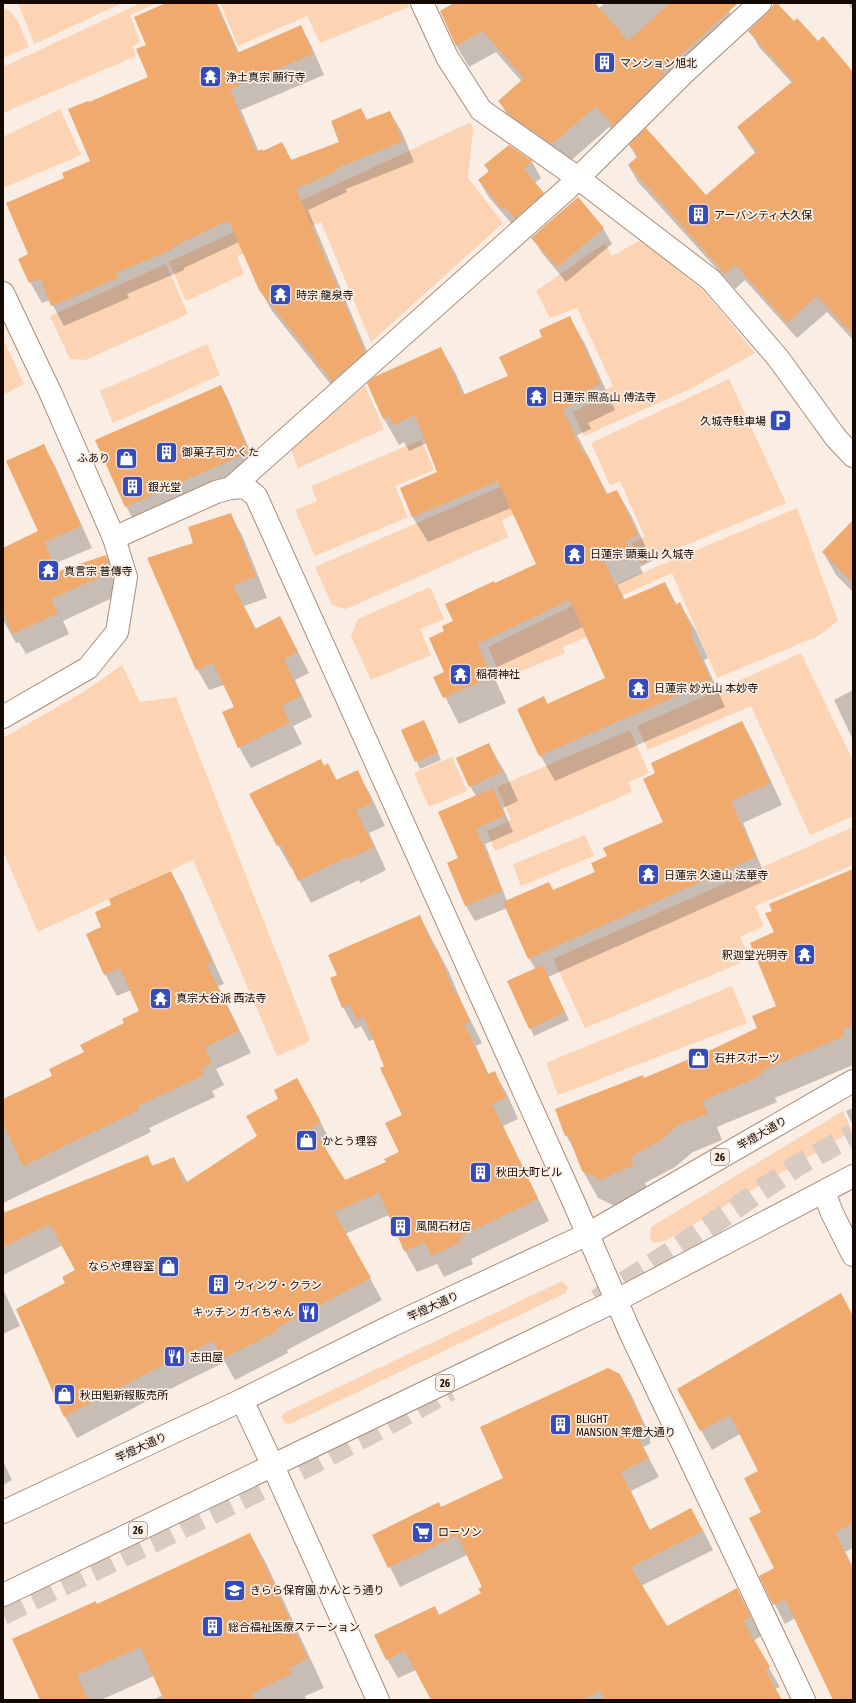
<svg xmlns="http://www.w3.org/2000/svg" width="856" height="1703" viewBox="0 0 856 1703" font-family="'Fira Sans Condensed','Noto Sans JP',sans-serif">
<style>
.green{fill:#fcd3b3}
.shadow{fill:#0003}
.building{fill:#f1aa6e}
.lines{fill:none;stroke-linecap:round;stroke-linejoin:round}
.motorway-tunnel{stroke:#d8cbc1;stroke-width:22;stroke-dasharray:22 11;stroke-linecap:butt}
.minor-casing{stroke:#ab8d76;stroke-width:24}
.tertiary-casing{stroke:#ab8d76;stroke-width:24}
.primary-casing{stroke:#ab8d76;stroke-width:24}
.minor{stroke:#fff;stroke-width:22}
.tertiary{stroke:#fff;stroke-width:22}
.primary{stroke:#fff;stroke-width:22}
.labels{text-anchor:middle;stroke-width:3.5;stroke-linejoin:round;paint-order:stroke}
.shield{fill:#faede3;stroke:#594e46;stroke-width:1}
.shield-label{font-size:10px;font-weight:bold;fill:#140a03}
.poi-label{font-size:11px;fill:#140a03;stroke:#faede3;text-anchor:start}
.street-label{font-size:11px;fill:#140a03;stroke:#faede3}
</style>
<rect width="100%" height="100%" fill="#faede3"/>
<!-- green -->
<g class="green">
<path d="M18,3H122L34,44Z"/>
<path d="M141,3H157L130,15L140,42L132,46L136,56L3,113V67Z"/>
<path d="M220,3H408L409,7L320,43L307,16L238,46Z"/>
<path d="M3,8C17,11 23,35 29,47L3,58Z"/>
<path d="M60,109L81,155L3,188V137Z"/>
<path d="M471,122L473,130L468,178L503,223L371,342L321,222L237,256L244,274L186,301L169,262Z"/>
<path d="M641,240L704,291L755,353L692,388L584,436L573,412L590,403L588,398L613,386L577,308L550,318L536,291L605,243L612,256Z"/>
<path d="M166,264L188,314L85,360L70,359L50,316Z"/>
<path d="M3,339L24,384L3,395Z"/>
<path d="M207,344L220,375L113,423L100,391Z"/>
<path d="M729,379L786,503L641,564L631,543L645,537L620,481L610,485L591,443Z"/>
<path d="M365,386L384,429L298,468L291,449Z"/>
<path d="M421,440L434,470L395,486L408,517L315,556L295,510L317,501L311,486Z"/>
<path d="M507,484L519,513L502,520L508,537L346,609L332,605L315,567Z"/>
<path d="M797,508L838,621L818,636L717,678L672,573L593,609L601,631L563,647L565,653L502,679L488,647L625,580Z"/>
<path d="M430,587L444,619L420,629L431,655L371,680L351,636L358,619Z"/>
<path d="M801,653L853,761V816L810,835L751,706L648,750L637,726Z"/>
<path d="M122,665L140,702L176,697L310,1039L305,1044L277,1056L193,860L38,932L3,851V738L85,691Z"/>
<path d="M630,730L649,773L628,782L632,792L495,851L487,831L511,820L497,787Z"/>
<path d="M452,757L467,791L429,807L414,773Z"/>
<path d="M853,827V865L755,906L764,926L740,937L750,959L585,1028L553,959Z"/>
<path d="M585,835L594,856L521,886L513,864Z"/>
<path d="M732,986L747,1023L558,1095L546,1063Z"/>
<path d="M843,1111L852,1131L667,1240L654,1243L650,1238L651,1227Z"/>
<path d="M562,1281L568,1287L566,1293L288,1425L281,1418L284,1413Z"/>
</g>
<!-- shadow -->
<g class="shadow">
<path d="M169,3H217L239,53L301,26L312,47L324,75L241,110L259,152H263L282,144L292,161L341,142L361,109L368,121L390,112L402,132L414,162L346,189L347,192L308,210L376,373L344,401L272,311L260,290L239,242L184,268V270L127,294L129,298L64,326L50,300L42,303L30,282V255L65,178L91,161L89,104L149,78L147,46Z"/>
<path d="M457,3H582L592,14L605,3H721L729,11L741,33L674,94L676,97L645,129L706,197L756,154L748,143L738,127L792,83L759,47L750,31L793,23L817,43L853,74V340L827,312L797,338L745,280L735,289L638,182L629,166L637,158L629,144L626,147L609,127L565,166L512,123L499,101L522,82L496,52L469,67L456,45Z"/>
<path d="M848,3H853V11Z"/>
<path d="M509,146L532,162L541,178L535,183L543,193L552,209L512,224L488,196L479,180L489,172L485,165Z"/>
<path d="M603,228L612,244L566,282L542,253L533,238Z"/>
<path d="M570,318L585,344L615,410L588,423L591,429L577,435L608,495L617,491L632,517L652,561L640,567L643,573L617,585L625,600L665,583L677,605L680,604L695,629L708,658L704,660L725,707L555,781L540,755L544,698L548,705L606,679L583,627L491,670L506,703L459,724L435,677L445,673L446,632L454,622L494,585L538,564L511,508L428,542L412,516L439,473L427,443L409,451L404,442L399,445L384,419L368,384L441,348L456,374L465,395L509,376L543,338Z"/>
<path d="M221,386L228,399L256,465L133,519L126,506Z"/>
<path d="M43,445L55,466L92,548L56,563L59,572L106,556L118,577L123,593L63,621L69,634L26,654L19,642L16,643L3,620V549L39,532Z"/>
<path d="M230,514L242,535L267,598L244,606L256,629L280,617L309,673L295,680L312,717L293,726L302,744L251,768L239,747L235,707L224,685L209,690L197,669L195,543Z"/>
<path d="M853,522V592L836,575L823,552Z"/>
<path d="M853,690V740L834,700Z"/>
<path d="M742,722L754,744L782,805L743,823L767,880L548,977L569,1020L534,1036L530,1028L536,970L529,958L507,908L475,921L466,906L448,863L460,858L476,796L470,786L489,745L506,774L518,801L503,808L513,832L485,844L507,901L553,891L596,872L608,857L664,823L657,774Z"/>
<path d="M428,729L441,760L420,769L402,731Z"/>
<path d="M328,765L337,780L357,771L370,794L385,826L369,833L386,870L360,883L359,880L311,903L292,867L291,868L278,845L324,767Z"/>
<path d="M171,872L183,894L224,984L218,986L251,1053L216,1069L224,1085L212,1091L215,1097L149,1128L151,1132L3,1203V1100L54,1076L126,1024L141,1011L131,990L117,996L105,974L103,927L113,905Z"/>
<path d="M853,873V1065L775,1098L777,1102L717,1127L722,1140L693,1152L675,1167L645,1183L648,1192L615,1206L598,1198L583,1171L575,1151L566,1135L644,1079L714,1050L758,1028L777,1006L775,933Z"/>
<path d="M420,917L449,972L462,1003L482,1043L476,1046L489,1075L494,1072L507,1094L518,1119L503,1126L549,1221L471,1259L473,1264L444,1277L437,1264L417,1272L405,1251L389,1215L345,1234L382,1300L287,1350L288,1353L235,1380L225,1362L164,1392L77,1438L65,1417L66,1284L76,1270L63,1245L3,1275V1208L5,1213L147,1157L153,1166L174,1158L188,1183L309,1101L332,1144L324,1148L345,1182L387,1163L400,1153L403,1116L374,1039L369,1041L361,1026L355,1029L343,1007L338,975Z"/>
<path d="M853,1108V1126L846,1111Z"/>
<path d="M3,1289L20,1326L3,1334Z"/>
<path d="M853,1322V1548L845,1552L853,1567V1700H834L795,1618L785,1624L760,1576L776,1568L762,1513L759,1472L740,1434L712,1450L678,1389Z"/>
<path d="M619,1374L631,1394L650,1436V1444L643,1447L659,1477L631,1491L650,1530L702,1528L713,1550L641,1586L667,1627L737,1589L761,1636L753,1641L780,1687L775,1689L781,1700H432L416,1670L398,1678L387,1659L439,1616L482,1594L483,1587L467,1555L400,1587L374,1535L441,1508L504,1479Z"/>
<path d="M3,1461L12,1480L3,1485Z"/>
<path d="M250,1534L266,1563L324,1688L305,1696L306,1700H152L163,1695L154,1676L101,1700H36L40,1698L97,1605Z"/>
</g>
<!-- building -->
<g class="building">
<path d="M166,3H216L237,53L301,25L313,54L230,89L256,152L262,149L263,151L282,142L291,160L339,142L331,121L361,108L366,120L390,111L403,141L335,169L336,171L296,189L365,352L332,381L259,290L229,221L220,224L173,247V249L116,273L118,278L51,306L40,278L29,283L18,259L28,254L6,203L64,178L62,173L90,161L68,109L88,101L89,102L148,77L136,49L146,45L134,17Z"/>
<path d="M454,3H595L628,41L670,3H738L662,72L664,75L613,126L596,106L552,144L512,117L498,101L524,78L483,31L456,46L440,11Z"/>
<path d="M775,3H777L794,21L797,18L818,41L823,36L853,72V335L817,296L787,323L735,264L725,274L628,165L638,156L629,145L646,128L706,195L757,151L737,127L793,81L748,31L768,12Z"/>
<path d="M509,145L532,161L524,169L544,193L515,219L505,207L502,209L478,180L489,171L484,165Z"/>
<path d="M578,197L604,228L557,267L531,238Z"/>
<path d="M570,316L601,384L573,396L577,403L563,409L584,455L587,454L606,494L617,490L638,535L626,541L628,547L603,559L623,600L665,582L675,605L680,602L693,632L690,633L711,681L539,756L517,709L544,696L547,704L605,678L570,600L477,644L492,677L443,698L433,677L444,672L429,638L444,631L442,626L453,621L445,604L494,581L495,583L536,564L498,481L412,517L400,488L437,472L415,415L393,425L389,416L383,419L367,383L374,377L441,347L463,395L508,376L499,357L542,337L539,330Z"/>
<path d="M221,385L249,452L125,507L95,440Z"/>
<path d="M44,444L81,526L45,542L56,572L106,555L111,572L51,599L58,613L13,634L3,612V548L38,531L6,461Z"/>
<path d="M231,513L256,577L233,585L255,629L280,616L298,652L284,659L301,696L282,705L290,722L238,748L222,712L234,707L213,663L196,670L147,558L193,543L188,527Z"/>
<path d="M853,520V583L822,552Z"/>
<path d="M424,720L438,752L415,762L401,730Z"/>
<path d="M742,721L770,783L731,801L756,857L528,959L503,902L549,882L553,890L595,872L591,863L607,856L603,848L663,822L643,779L655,773L651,763Z"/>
<path d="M489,743L502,772L469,787L456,758Z"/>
<path d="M321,759L324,766L328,763L336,780L358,770L372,803L356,810L374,847L346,860L345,858L298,881L281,844L277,846L249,794Z"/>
<path d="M493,788L505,816L476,828L502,891L465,906L447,863L458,858L438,812Z"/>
<path d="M853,869V1025L842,1029L845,1036L761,1071L762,1075L702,1101L708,1113L678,1125L660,1141L630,1157L634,1165L600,1180L582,1171L568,1135L565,1136L555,1109L643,1075L644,1078L713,1049L757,1028L752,1016L776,1006L750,943L774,932L765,913L772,911L769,904Z"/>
<path d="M171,871L212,962L207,965L239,1031L205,1047L212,1063L201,1069L204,1075L138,1106L139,1110L23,1166L3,1123V1099L52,1076L49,1069L84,1052L80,1045L124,1023L122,1019L139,1011L120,968L104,975L86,934L101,927L95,912L111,905L109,899Z"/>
<path d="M420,915L435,950L437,949L455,994L457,993L470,1021L464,1024L488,1074L495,1071L506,1098L492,1104L538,1199L459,1237L461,1242L431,1256L425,1243L404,1251L379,1193L334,1212L371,1278L276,1328L277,1331L222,1359L213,1341L151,1371L64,1417L16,1309L65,1283L62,1277L75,1270L50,1224L3,1247V1213L148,1155L152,1166L174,1157L184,1184L257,1136L246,1116L278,1099L274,1090L297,1078L321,1122L312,1127L345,1180L386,1162L384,1159L399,1152L385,1123L402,1115L380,1068L384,1066L364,1017L356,1019L350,1004L342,1008L330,978L337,975L328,955Z"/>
<path d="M543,965L565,1012L529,1029L507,981Z"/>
<path d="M841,1293L853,1316V1523L835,1532L853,1568V1700H833L785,1599L773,1605L759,1576L774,1568L749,1518L761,1512L744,1478L758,1471L730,1415L700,1431L677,1389Z"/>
<path d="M608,1368L620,1374L643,1424L633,1428L649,1458L621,1472L649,1530L691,1508L703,1531L631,1567L667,1626L737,1588L751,1617L743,1621L770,1667L765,1670L782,1700H604L600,1691L582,1700H431L405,1651L386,1660L374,1635L435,1606L439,1615L481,1593L478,1589L482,1587L457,1535L388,1568L372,1535L439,1502L441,1507L503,1478L480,1427Z"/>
<path d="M250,1533L308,1659L289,1668L292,1674L252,1693L255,1700H164L140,1647L77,1675L88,1700H40L12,1639L96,1601L97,1604Z"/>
</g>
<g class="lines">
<!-- motorway-tunnel -->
<g class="motorway-tunnel">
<path d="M597,1300L673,1251L798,1165L853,1135"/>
<path d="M3,1614C153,1541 305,1472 450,1390"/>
</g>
<defs>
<g id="minor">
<path d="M422,3L447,57L481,110L578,178L711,280L778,358L836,438L853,456"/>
<path d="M3,293L51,394L114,538L126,577L117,632L88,668L3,717"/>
<path d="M231,488L567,189L684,73L760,3"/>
<path d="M114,538L216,492L231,488L245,487L256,496L575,1205L630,1332L804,1700"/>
</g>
<g id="tertiary">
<path d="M824,1192L832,1213L853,1255"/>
<path d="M242,1400L273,1466L378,1700"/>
</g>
<g id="primary">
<path d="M3,1512L242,1400L393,1325L588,1234L853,1081"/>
<path d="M3,1595L617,1300L853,1176"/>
</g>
</defs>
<!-- minor casing -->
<use href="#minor" class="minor-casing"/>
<!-- tertiary casing -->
<use href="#tertiary" class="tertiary-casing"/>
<!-- primary casing -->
<use href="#primary" class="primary-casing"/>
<!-- minor -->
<use href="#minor" class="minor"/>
<!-- tertiary -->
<use href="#tertiary" class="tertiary"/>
<!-- primary -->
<use href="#primary" class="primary"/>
</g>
<!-- icons -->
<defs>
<symbol id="building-square" viewBox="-11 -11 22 22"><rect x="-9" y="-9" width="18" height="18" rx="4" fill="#354abc" stroke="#faede3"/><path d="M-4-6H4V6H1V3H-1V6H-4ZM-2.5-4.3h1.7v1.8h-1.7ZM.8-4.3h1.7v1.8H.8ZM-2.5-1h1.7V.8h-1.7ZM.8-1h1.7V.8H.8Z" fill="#fff"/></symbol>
<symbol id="temple-square" viewBox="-11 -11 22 22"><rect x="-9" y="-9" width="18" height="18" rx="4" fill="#354abc" stroke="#faede3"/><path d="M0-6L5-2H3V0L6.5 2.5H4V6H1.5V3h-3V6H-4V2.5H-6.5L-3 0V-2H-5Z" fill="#fff"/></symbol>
<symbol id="parking-square" viewBox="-11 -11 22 22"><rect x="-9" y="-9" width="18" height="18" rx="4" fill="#354abc" stroke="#faede3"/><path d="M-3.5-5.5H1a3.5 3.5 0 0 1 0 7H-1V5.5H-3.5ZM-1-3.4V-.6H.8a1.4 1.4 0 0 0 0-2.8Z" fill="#fff"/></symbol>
<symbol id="shop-square" viewBox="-11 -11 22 22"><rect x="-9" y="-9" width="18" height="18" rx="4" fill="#354abc" stroke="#faede3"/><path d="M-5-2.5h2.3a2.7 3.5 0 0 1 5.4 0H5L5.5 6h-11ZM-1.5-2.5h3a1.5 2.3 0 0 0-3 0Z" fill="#fff"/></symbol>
<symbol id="restaurant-square" viewBox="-11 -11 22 22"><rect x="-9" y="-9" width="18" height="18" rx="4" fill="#354abc" stroke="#faede3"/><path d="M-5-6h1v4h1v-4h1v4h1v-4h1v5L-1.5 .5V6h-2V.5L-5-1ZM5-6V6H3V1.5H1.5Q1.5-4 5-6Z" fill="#fff"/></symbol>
<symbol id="supermarket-square" viewBox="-11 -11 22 22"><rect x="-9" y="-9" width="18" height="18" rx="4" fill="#354abc" stroke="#faede3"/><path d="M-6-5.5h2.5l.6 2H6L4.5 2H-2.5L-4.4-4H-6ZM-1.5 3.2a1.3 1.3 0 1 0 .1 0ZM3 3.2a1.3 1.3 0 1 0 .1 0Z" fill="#fff"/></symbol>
<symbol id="school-square" viewBox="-11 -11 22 22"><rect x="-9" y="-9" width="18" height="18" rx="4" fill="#354abc" stroke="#faede3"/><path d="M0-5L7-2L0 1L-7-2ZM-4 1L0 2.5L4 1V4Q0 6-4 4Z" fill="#fff"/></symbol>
</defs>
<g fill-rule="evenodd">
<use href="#building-square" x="592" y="50" width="25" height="25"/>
<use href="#temple-square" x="198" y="64" width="25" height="25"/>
<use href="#building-square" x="686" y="202" width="25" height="25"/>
<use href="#temple-square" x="268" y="282" width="25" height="25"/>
<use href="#temple-square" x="524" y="384" width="25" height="25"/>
<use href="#parking-square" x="768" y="408" width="25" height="25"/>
<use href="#building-square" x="154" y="440" width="25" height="25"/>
<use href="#shop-square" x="114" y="446" width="25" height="25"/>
<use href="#building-square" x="120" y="474" width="25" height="25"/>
<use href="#temple-square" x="562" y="542" width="25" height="25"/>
<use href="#temple-square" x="36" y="558" width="25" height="25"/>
<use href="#temple-square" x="448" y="662" width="25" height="25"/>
<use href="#temple-square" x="626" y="676" width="25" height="25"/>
<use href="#temple-square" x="636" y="862" width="25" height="25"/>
<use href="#temple-square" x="792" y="942" width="25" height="25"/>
<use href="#temple-square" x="148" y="986" width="25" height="25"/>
<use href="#shop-square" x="686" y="1046" width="25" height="25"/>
<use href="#shop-square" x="294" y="1128" width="25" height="25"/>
<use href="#building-square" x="468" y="1160" width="25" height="25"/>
<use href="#building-square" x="388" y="1214" width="25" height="25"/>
<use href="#shop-square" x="156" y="1254" width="25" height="25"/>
<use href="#building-square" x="206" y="1272" width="25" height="25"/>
<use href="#restaurant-square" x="296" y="1300" width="25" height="25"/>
<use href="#restaurant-square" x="162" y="1344" width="25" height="25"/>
<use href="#shop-square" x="52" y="1382" width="25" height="25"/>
<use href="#building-square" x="548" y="1412" width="25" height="25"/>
<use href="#supermarket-square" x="410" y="1520" width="25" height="25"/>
<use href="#school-square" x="222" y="1578" width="25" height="25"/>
<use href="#building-square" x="200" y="1614" width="25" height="25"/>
</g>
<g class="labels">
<!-- shield labels -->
<g class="shield">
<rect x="711" y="1149" width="18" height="16" rx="3"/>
<rect x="436" y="1375" width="18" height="16" rx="3"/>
<rect x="129" y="1522" width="18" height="16" rx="3"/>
</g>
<g class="shield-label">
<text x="720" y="1161">26</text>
<text x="445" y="1387">26</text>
<text x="138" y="1534">26</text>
</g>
<!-- poi labels -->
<g class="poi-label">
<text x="620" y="67">マンション旭北</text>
<text x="226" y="81">浄土真宗 願行寺</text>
<text x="714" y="219">アーバンティ大久保</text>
<text x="296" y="299">時宗 龍泉寺</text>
<text x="552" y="401">日蓮宗 照高山 傅法寺</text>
<text x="766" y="425" text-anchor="end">久城寺駐車場</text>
<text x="182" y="456">御菓子司かくた</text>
<text x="110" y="462" text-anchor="end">ふあり</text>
<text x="148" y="491">銀光堂</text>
<text x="590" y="558">日蓮宗 顕乗山 久城寺</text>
<text x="64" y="575">真言宗 普傳寺</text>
<text x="476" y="678">稲荷神社</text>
<text x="654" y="692">日蓮宗 妙光山 本妙寺</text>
<text x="664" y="879">日蓮宗 久遠山 法華寺</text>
<text x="788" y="959" text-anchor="end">釈迦堂光明寺</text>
<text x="176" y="1002">真宗大谷派 西法寺</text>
<text x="714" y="1062">石井スポーツ</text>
<text x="322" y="1145">かとう理容</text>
<text x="496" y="1176">秋田大町ビル</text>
<text x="416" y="1230">風間石材店</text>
<text x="154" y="1270" text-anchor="end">ならや理容室</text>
<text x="234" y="1289">ウィング・クラン</text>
<text x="294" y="1316" text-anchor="end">キッチン ガイちゃん</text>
<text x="190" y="1361">志田屋</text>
<text x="80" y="1399">秋田魁新報販売所</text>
<text x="576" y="1423">BLIGHT<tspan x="576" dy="13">MANSION 竿燈大通り</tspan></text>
<text x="438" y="1536">ローソン</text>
<text x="250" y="1594">きらら保育園 かんとう通り</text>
<text x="228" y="1631">総合福祉医療ステーション</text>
</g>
<!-- street labels -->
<g class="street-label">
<text transform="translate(762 1133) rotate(-30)" y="4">竿燈大通り</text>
<text transform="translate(433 1306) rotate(-25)" y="4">竿燈大通り</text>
<text transform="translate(141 1447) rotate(-25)" y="4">竿燈大通り</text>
</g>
</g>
<!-- border -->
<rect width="856" height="1703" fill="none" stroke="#140a03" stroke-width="8"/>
</svg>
